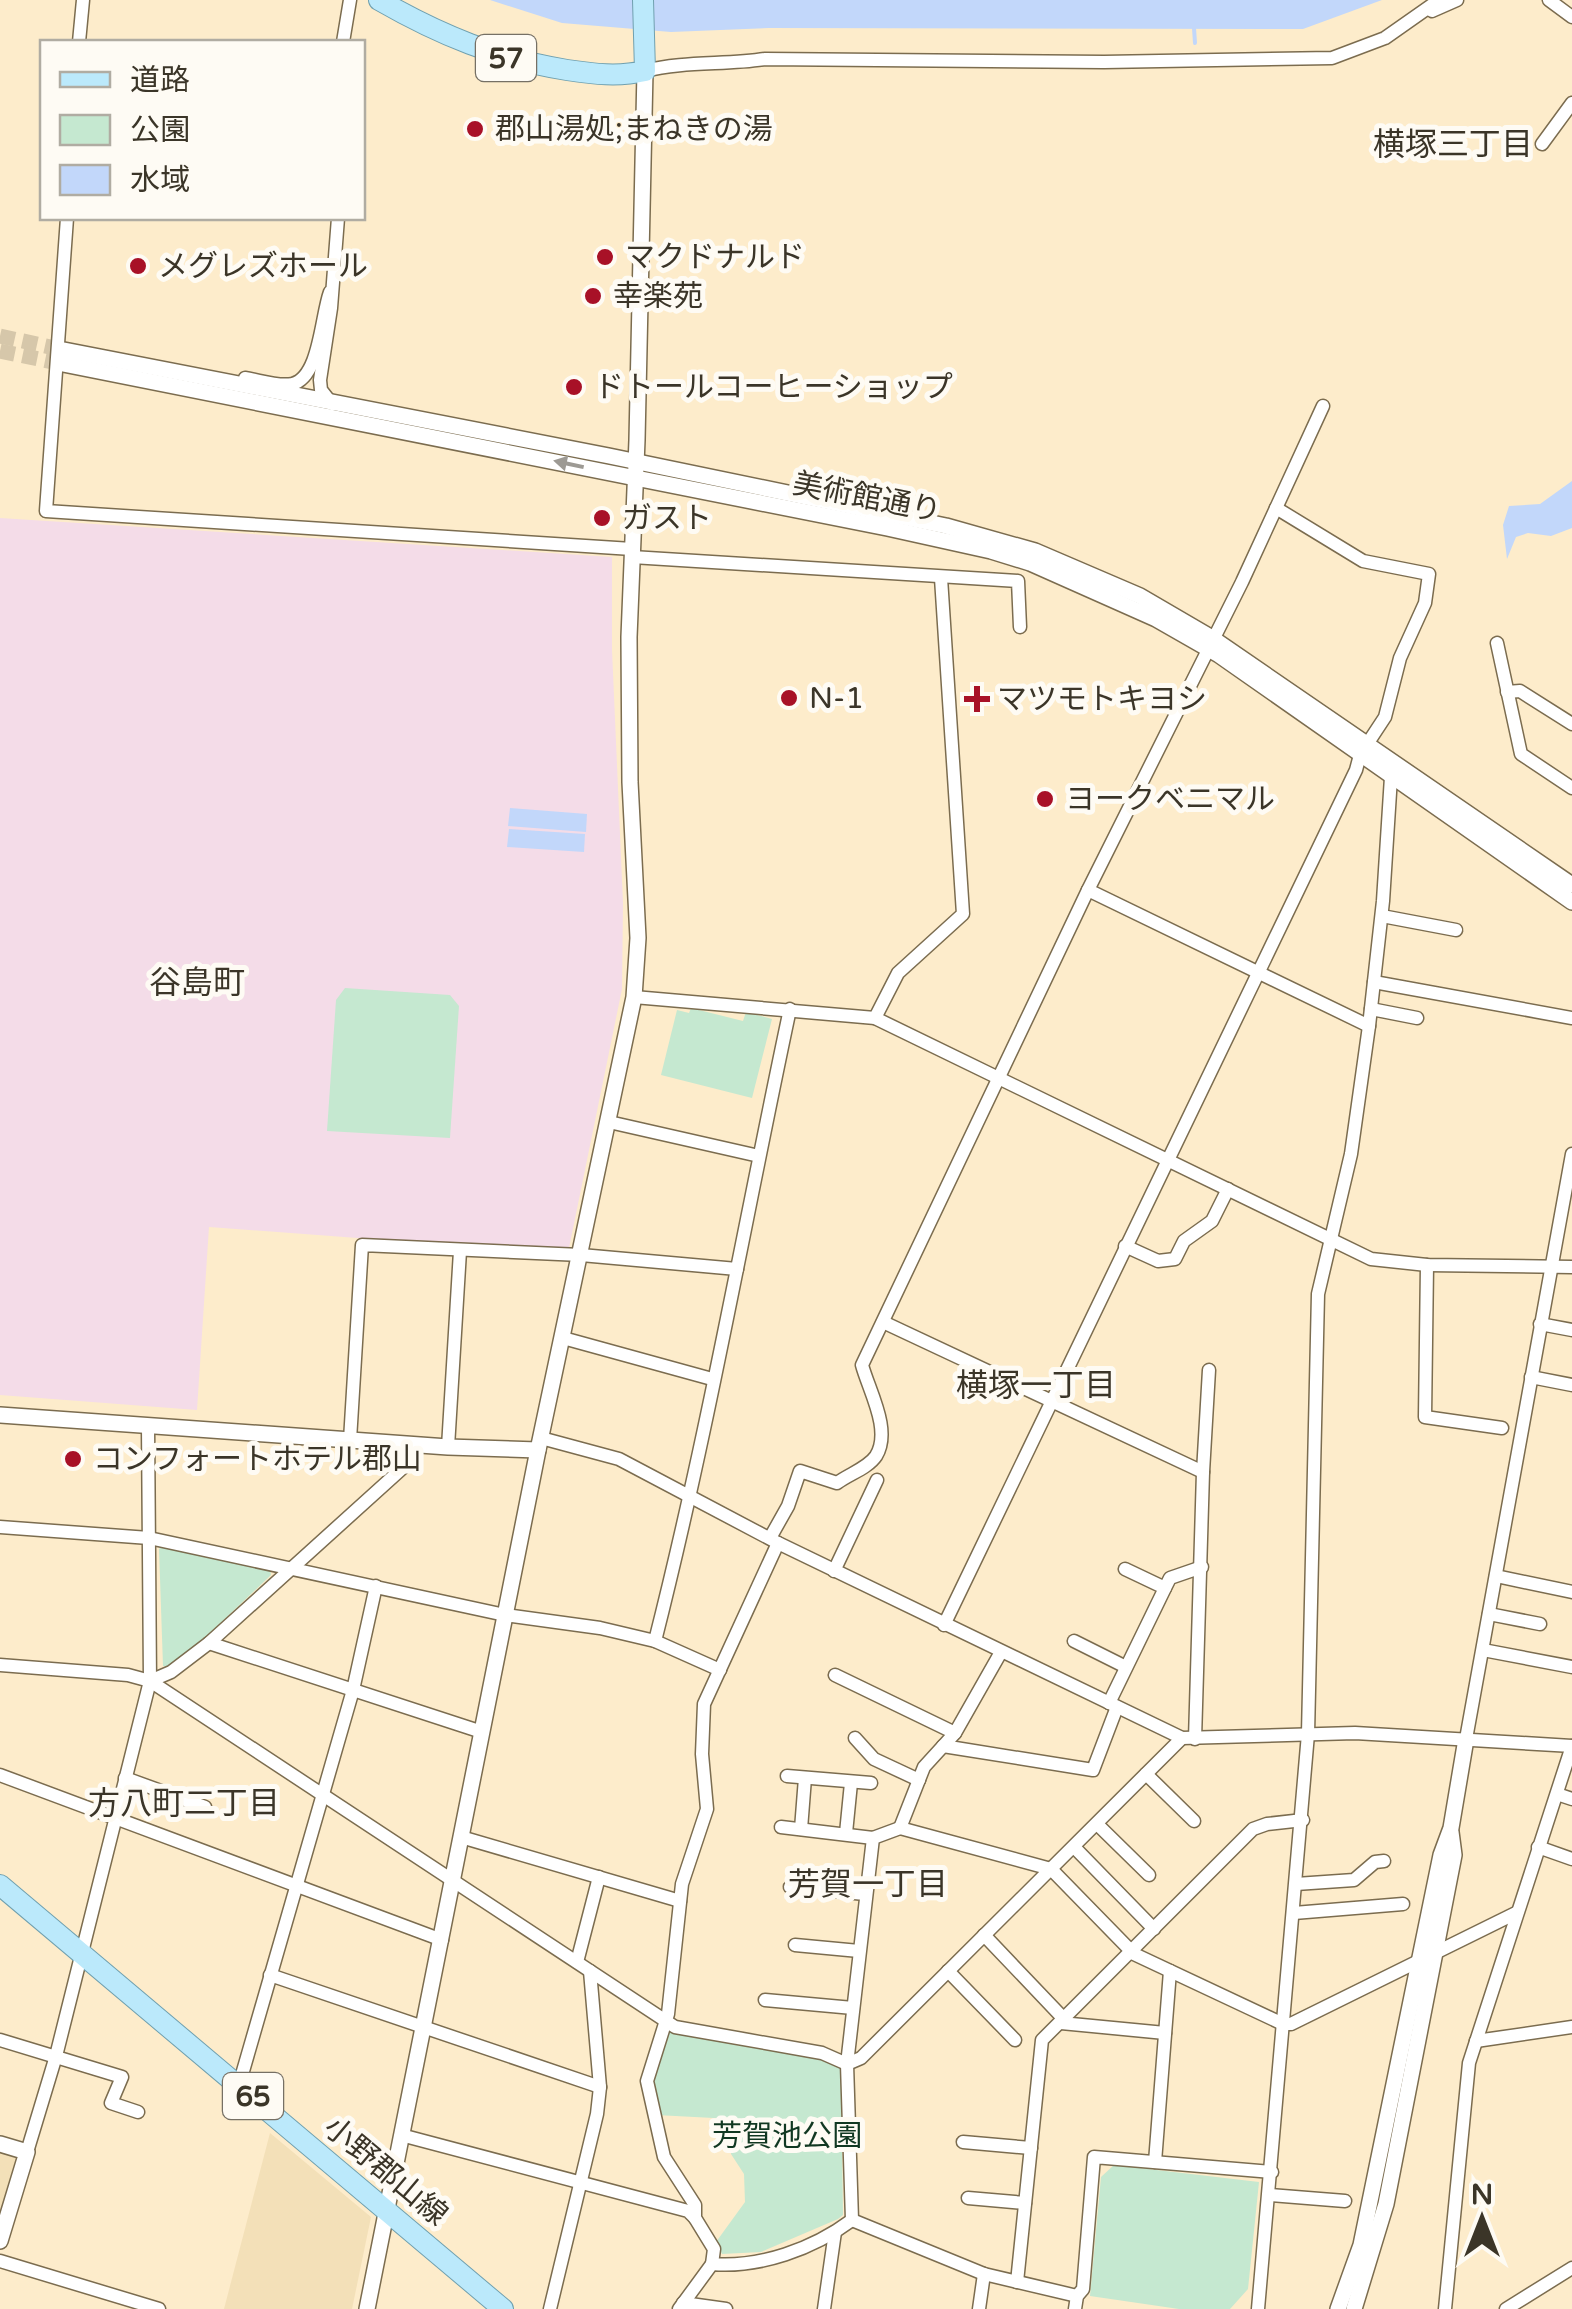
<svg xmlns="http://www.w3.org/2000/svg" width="1572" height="2309" viewBox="0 0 1572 2309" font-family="'Varela Round','Noto Sans JP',sans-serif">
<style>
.built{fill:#f3e0b8}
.industrial{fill:#f4dce8}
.green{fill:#c5e8d0}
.water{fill:#c2d7fa}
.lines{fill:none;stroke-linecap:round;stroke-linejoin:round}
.stream{stroke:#c2d7fa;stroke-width:4}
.tertiary-tunnel{stroke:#d6c7aa;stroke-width:15;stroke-dasharray:15 8;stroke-linecap:butt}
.minor-casing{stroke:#7b6c4f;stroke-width:15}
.tertiary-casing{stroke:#7b6c4f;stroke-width:18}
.primary-casing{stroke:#70a0af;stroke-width:22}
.minor{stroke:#fff;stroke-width:12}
.tertiary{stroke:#fff;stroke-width:15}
.primary{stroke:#bbe9fb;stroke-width:20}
.oneway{fill:#9d9a94}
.poi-dot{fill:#a81127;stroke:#fefbf4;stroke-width:4}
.labels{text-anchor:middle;stroke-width:10;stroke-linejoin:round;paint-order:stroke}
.shield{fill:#fefbf4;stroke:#767065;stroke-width:2.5}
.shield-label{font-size:28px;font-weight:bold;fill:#3b3528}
.poi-label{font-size:30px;fill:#3b3528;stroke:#fefbf4;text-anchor:start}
.street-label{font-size:30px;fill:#3b3528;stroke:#fefbf4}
.park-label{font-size:30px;fill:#113822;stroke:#fefbf4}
.neighbourhood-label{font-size:32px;fill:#3b3528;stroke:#fefbf4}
</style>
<rect width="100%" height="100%" fill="#fdeccb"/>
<!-- built -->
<g class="built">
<path d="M270,2133L371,2217L352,2309H224Z"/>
<path d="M0,2151L17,2156L0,2213Z"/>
</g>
<!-- industrial -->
<path class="industrial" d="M0,518L612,557V650L623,903L622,989L569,1248L451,1245L209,1227L197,1410L0,1395Z"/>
<!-- green -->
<g class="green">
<path d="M345,988L450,995L459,1006L450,1138L327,1131L336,1000Z"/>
<path d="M691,1008L743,1021L746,1012L772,1019L752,1098L661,1075L677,1010L689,1013Z"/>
<path d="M163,1545L270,1569L271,1575L173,1668L163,1666L159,1549Z"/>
<path d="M666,2029L837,2062L841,2069L843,2215L838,2219L761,2252L722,2254L716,2242L745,2202L744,2174L731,2154L733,2119L656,2115L649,2095Z"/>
<path d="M1114,2165L1259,2182L1248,2289L1230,2309H1179L1090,2296L1101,2177Z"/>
</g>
<!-- water -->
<g class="water">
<path d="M490,0H1382L1303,29L769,28L671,32L562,23Z"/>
<path d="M1572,481V528L1551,536L1528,533L1516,537L1507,559L1503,525L1509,506L1540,504Z"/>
<path d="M510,808L587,814L586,832L508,826Z"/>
<path d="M509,829L585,834L584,852L507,847Z"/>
</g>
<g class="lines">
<!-- stream -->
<path class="stream" d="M1194,28L1195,43"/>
<!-- tertiary-tunnel -->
<g class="tertiary-tunnel">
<path d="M0,336L64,350"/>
<path d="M0,351L63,364"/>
</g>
<defs>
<g id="minor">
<path d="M1549,0L1572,17"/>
<path d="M1432,11L1457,0"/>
<path d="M79,42L83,0"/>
<path d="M343,42L350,0"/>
<path d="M645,71C683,61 726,65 765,59L1104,62L1332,58L1385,38L1439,0"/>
<path d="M1542,144L1572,103"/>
<path d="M67,218L46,511L632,549"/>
<path d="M245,378C259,380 278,387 292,384C320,378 321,316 330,292"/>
<path d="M332,404L321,390L320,380L331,308L338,218"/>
<path d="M632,557L1018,581L1020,627"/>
<path d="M1497,643L1521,754L1572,788"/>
<path d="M1507,692L1520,691L1572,724"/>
<path d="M1088,890L1369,1026"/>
<path d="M1382,916L1456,930"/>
<path d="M1374,982L1572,1018"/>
<path d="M634,997L875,1018L1371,1259L1427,1265L1572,1267"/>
<path d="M1371,1009L1417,1018"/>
<path d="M875,1018L898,973L963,914L941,578"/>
<path d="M609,1122L759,1156"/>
<path d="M1125,1246L1158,1261L1175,1259L1184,1241L1212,1221L1228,1189"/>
<path d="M1427,1265L1425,1417L1502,1428"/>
<path d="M883,1322L1203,1472"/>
<path d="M1540,1324L1572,1330"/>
<path d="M563,1338L712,1379"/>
<path d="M1531,1377L1572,1385"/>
<path d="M541,1438L619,1459L778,1543L1182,1738L1355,1733L1572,1746"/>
<path d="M350,1440L362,1245L581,1255L737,1269"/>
<path d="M448,1447L460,1251"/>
<path d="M0,1527L149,1538L505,1615L600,1628L655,1641L720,1670"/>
<path d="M770,1538L788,1506L800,1471L837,1483C849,1474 868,1468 876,1456C892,1430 869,1391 862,1365L1088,890L1242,582L1323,406"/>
<path d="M834,1571L877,1480"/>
<path d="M1496,1576L1572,1592"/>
<path d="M1165,1588L1170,1578L1202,1567"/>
<path d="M1489,1614L1540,1624"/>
<path d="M944,1625L1356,770L1360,755L1385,717L1400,658L1425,603L1429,574L1363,561L1276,508"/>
<path d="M655,1641C708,1432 745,1220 790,1009"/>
<path d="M1074,1641L1126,1667"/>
<path d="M209,1643L482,1732"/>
<path d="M1483,1650L1572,1667"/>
<path d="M0,1665L128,1675L150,1681L675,2027L822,2053L847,2064"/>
<path d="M835,1675L955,1733"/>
<path d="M150,1681L171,1672L209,1643L407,1464L420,1444"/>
<path d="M1109,1703L1165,1588L1125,1569"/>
<path d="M855,1738L874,1759L919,1780"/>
<path d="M1195,1739L1203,1472L1209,1370"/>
<path d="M1466,1739L1572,1154"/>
<path d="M943,1746L1093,1770L1117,1707"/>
<path d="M1146,1774L1194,1821"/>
<path d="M0,1775L442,1940"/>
<path d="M787,1776L871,1783"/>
<path d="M125,1778L205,1807"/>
<path d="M1557,1794L1572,1799"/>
<path d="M1097,1824L1149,1875"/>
<path d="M781,1827L873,1838"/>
<path d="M900,1828L924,1767L955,1733L1001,1652"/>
<path d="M801,1829L805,1778"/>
<path d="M846,1833L851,1783"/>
<path d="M461,1837L680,1901"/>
<path d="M1074,1847L1154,1929"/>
<path d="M1538,1847L1572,1859"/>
<path d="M1296,1884L1354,1880L1375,1862L1384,1861"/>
<path d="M790,1887L865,1894"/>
<path d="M1294,1913L1403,1904"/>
<path d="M984,1935L1063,2018"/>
<path d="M795,1945L859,1951"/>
<path d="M577,1962L599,1877"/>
<path d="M948,1971L1015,2040"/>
<path d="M270,1975L600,2087"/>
<path d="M765,2000L853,2008"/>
<path d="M1061,2023L1165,2033"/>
<path d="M0,2040L122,2077L111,2103L138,2112"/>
<path d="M1476,2041L1572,2027"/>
<path d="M847,2064L861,2058L1182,1738"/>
<path d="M239,2085L353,1690L376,1586"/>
<path d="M401,2135L688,2211L695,2218"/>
<path d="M963,2142L1031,2148"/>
<path d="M27,2152L56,2056L150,1681L148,1426"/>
<path d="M1155,2162L1170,1971"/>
<path d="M1270,2195L1345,2201"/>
<path d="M968,2198L1025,2203"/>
<path d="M852,2220L847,2064L873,1838L900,1828L1051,1869L1134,1954L1283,2024H1291L1516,1913"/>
<path d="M852,2220L984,2274L1077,2296"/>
<path d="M0,2261L159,2309"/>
<path d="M712,2264L714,2249L695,2218V2205L664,2157L647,2081L668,2014L682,1884L707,1809L702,1754L704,1704L778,1543"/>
<path d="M1017,2282L1042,2040L1253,1829L1267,1824L1303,1820"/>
<path d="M683,2303L726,2309"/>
<path d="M550,2309L597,2114L600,2087L590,1971"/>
<path d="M679,2309L712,2264C760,2268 813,2249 852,2220"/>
<path d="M824,2309L835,2232"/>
<path d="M979,2309L984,2274"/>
<path d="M1075,2309L1077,2296L1083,2289L1094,2157L1272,2172"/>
<path d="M1258,2309L1308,1734L1318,1294L1351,1154L1369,1026L1383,901L1391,777"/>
<path d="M1445,2309L1469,2063L1572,1746"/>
<path d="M1506,2309L1572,2268"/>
</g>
<g id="tertiary">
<path d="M64,350L609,456L946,526L1035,551L1140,596L1212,638L1572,885"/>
<path d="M63,364L887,528L991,551L1030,563L1156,619L1219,655L1572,902"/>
<path d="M0,1415L448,1447L538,1450"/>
<path d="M0,2144L27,2152L0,2241"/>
<path d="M367,2309L538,1450L634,997L638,938L630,782L629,637L637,440L645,71"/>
<path d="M1338,2309L1361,2245L1441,1855L1451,1828L1466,1739"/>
<path d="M1354,2309L1386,2204L1454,1855L1451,1832"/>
</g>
<g id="primary">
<path d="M379,0C440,35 498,59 567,70C594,74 618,77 645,71L643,0"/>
<path d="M0,1885L503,2309"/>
</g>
</defs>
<!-- minor casing -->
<use href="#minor" class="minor-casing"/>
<!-- tertiary casing -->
<use href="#tertiary" class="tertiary-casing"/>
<!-- primary casing -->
<use href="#primary" class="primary-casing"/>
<!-- minor -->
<use href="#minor" class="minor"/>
<!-- tertiary -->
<use href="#tertiary" class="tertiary"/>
<!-- primary -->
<use href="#primary" class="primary"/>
</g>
<!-- one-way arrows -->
<defs><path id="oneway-solid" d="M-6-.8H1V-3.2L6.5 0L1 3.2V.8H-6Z" transform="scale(2.5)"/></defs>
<use class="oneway" href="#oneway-solid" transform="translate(569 464) rotate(-168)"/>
<!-- markers -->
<g class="poi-dot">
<circle cx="475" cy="129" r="10"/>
<circle cx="605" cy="257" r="10"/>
<circle cx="138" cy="266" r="10"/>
<circle cx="593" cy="296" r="10"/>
<circle cx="574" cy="387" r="10"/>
<circle cx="602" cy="518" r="10"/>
<circle cx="789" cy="698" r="10"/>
<path d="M972 684h10v10h10v10h-10v10h-10v-10h-10v-10h10z"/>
<circle cx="1045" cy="799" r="10"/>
<circle cx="73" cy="1459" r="10"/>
</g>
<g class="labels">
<!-- shield labels -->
<g class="shield">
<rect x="476" y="35" width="60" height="46" rx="8"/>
<rect x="223" y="2073" width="60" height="46" rx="8"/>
</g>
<g class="shield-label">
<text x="506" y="68">57</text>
<text x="253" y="2106">65</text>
</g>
<!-- poi labels -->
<g class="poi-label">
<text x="495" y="139">郡山湯処;まねきの湯</text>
<text x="625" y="267">マクドナルド</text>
<text x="158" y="276">メグレズホール</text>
<text x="613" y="306">幸楽苑</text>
<text x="594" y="397">ドトールコーヒーショップ</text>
<text x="622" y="528">ガスト</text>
<text x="809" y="708">N-1</text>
<text x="997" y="709">マツモトキヨシ</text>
<text x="1065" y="809">ヨークベニマル</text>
<text x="93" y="1469">コンフォートホテル郡山</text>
</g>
<!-- street labels -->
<g class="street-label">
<text transform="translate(867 497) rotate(11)" y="10">美術館通り</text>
<text transform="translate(386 2171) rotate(40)" y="10">小野郡山線</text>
</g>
<!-- park labels -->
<g class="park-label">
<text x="787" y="2146">芳賀池公園</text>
</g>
<!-- neighbourhood labels -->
<g class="neighbourhood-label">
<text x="1453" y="155">横塚三丁目</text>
<text x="197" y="993">谷島町</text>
<text x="1036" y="1396">横塚一丁目</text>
<text x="184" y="1814">方八町二丁目</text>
<text x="868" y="1895">芳賀一丁目</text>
</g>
</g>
<!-- legend -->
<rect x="40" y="40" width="325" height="180" fill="#fefbf4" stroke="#b0aca2" stroke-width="2.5"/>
<rect x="60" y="72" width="50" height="15" fill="#bbe9fb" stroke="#b0aca2" stroke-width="2.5"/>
<text x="130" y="90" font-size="30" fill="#3b3528">道路</text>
<rect x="60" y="115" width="50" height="30" fill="#c5e8d0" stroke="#b0aca2" stroke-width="2.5"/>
<text x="130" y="140" font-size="30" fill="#3b3528">公園</text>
<rect x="60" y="165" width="50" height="30" fill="#c2d7fa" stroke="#b0aca2" stroke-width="2.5"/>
<text x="130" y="190" font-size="30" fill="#3b3528">水域</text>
<!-- north arrow -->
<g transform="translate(1482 2219)" stroke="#fefbf4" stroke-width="8" paint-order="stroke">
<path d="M0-8L18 38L0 25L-18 38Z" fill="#3b3528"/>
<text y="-15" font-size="28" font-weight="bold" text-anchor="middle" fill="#3b3528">N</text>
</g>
</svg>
